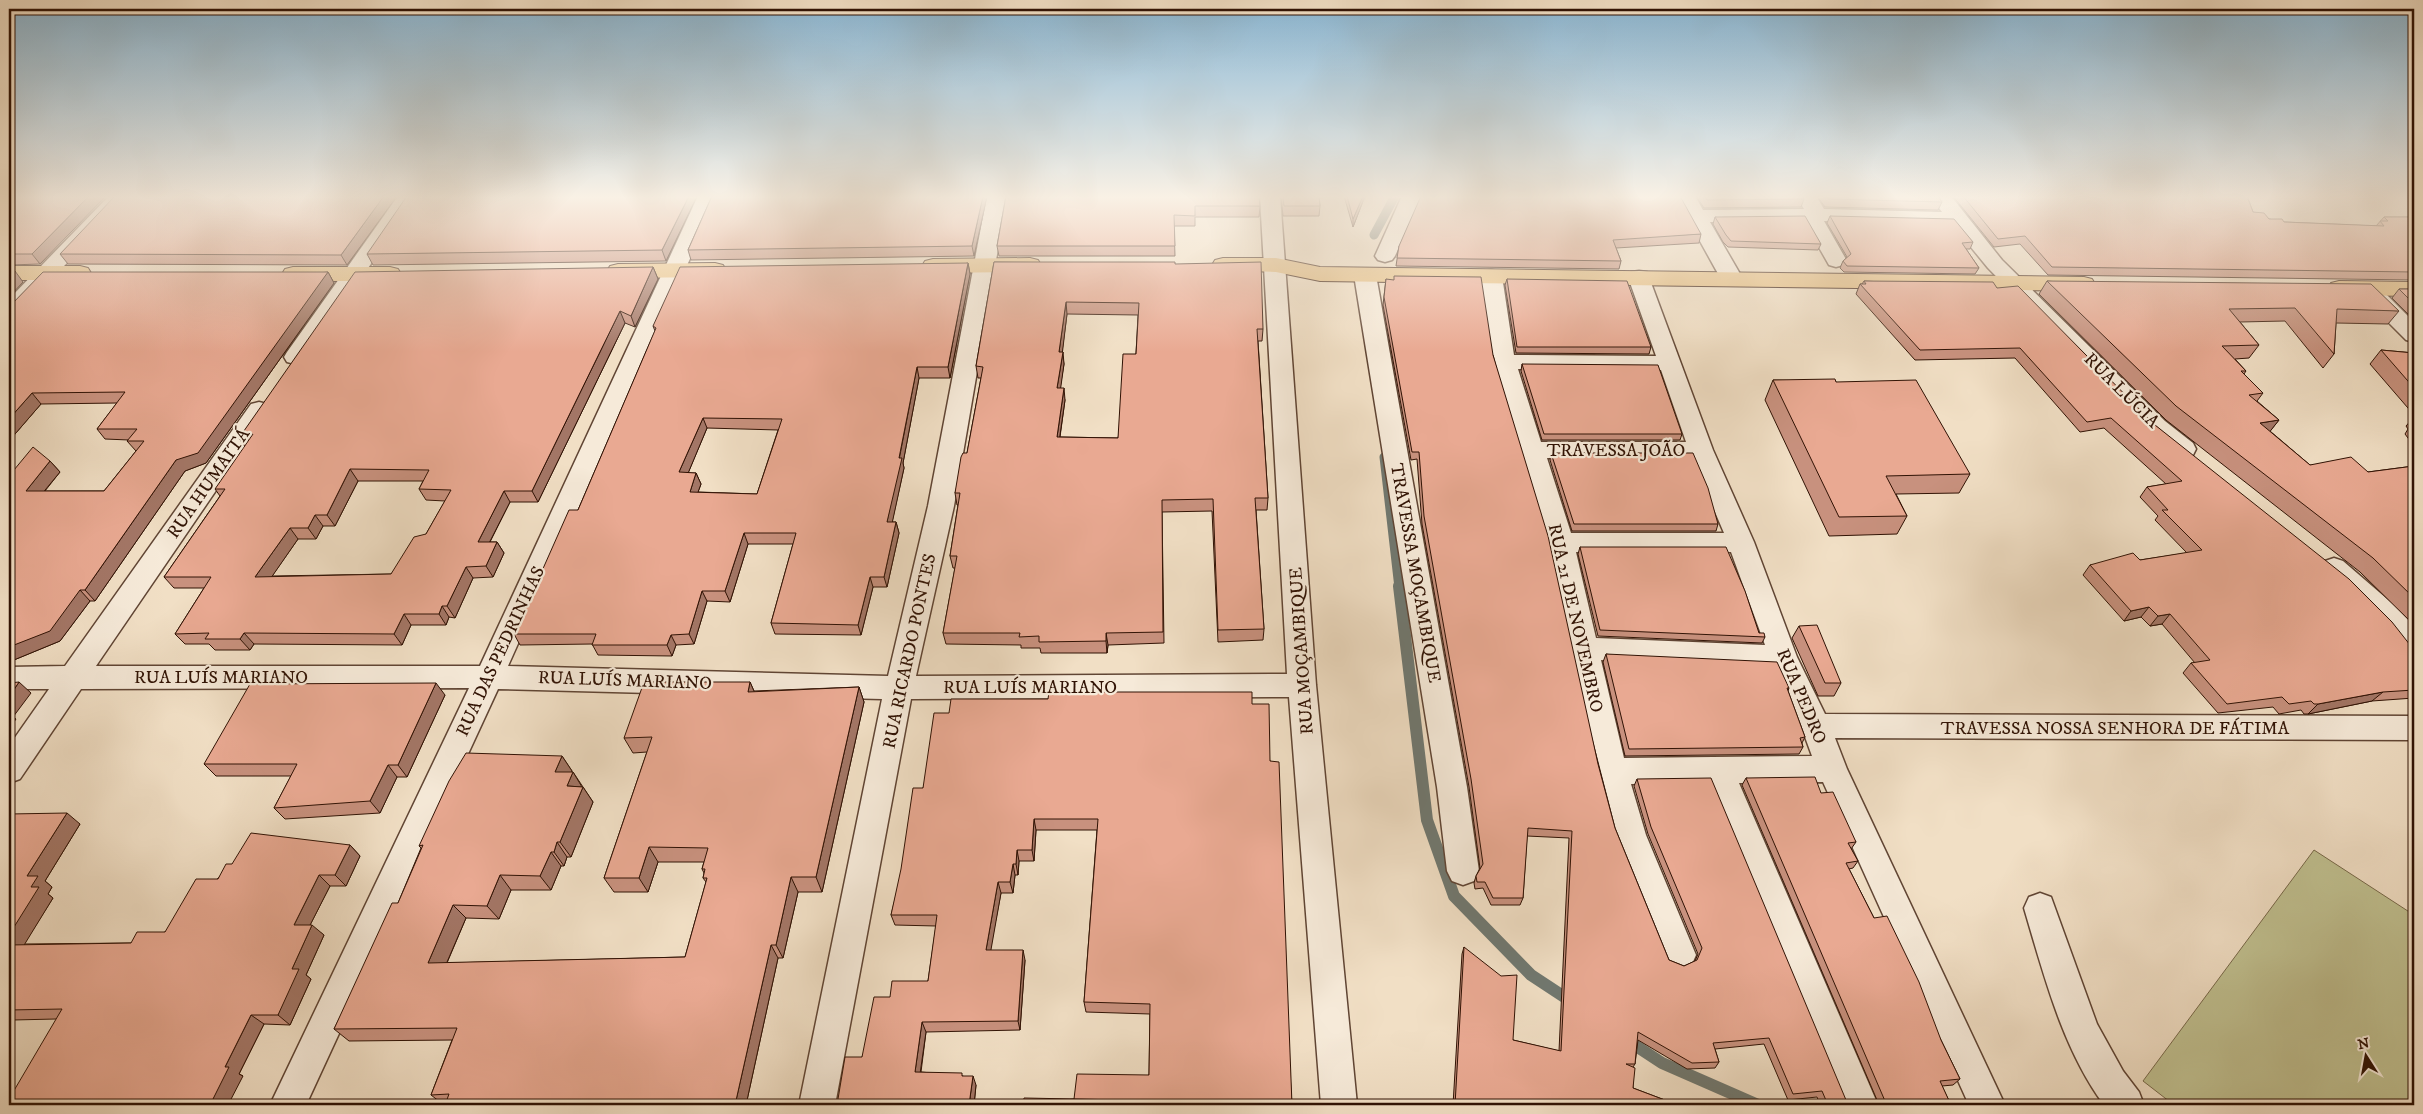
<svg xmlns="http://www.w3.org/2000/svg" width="2423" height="1114" viewBox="0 0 2423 1114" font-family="'IM FELL DW Pica',serif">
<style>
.green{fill:#c0c090;stroke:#78694a}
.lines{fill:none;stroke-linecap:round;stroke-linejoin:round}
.stream-far1{stroke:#707870;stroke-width:9}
.stream{stroke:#707870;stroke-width:12}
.minor-casing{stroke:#604534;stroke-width:3}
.primary-casing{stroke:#301204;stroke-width:2}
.minor{fill:#f6ead9;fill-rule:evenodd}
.primary{fill:#e8c082;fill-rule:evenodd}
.wall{fill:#c8917e;stroke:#301204;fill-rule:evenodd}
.shaded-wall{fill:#a37666;stroke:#301204}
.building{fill:#e9a992;stroke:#301204;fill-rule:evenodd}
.labels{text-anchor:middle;stroke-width:4.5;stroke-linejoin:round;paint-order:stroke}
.street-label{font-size:18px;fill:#301204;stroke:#f6ead9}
</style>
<rect width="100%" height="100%" fill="#f1dfc5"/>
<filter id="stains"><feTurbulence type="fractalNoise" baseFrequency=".004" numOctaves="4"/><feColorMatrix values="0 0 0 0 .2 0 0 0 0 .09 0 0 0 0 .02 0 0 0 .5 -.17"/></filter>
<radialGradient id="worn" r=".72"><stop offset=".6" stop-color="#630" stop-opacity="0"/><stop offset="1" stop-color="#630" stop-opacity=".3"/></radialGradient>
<!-- green -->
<path class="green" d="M2314,850L2414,915V1105H2174L2143,1081Z"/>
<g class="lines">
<!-- stream-far1 -->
<g class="stream-far1">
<path d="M1374,235L1395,196"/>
<path d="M1384,457L1399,588"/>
</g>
<!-- stream -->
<g class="stream">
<path d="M1399,586L1427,820L1454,896L1531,975L1572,1002"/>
<path d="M1627,1040L1662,1063L1758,1105"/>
</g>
<defs>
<g id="minor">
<path d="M109,196H130L17,316L9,318V299Z"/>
<path d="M398,196H418L303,362L295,364L287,362L284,357L287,352Z"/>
<path d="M698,196H718L508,666L888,676L928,506L987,196H1007L954,506L916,676L1287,674L1260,196H1280L1316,685L1357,1105H1321L1289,697L911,699L835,1105H799L882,699L498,689L306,1105H270L469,688L81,689L20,779L9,783V746L49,689H9V667L65,666L251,404L259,402L267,404L271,410L96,666H480Z"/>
<path d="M1402,196H1422L1395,256L1392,260L1385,262L1378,260L1375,256Z"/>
<path d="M1675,196H1695L1703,210L1804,209L1796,196H1816L1824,209L1942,212L1930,196H1951L2002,260L2165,421L2193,443L2196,449L2193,455C2174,460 2162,444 2149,433L1988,268L1952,224L1824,221L1847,261L1843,265L1836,267L1829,265L1804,221L1710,222L1743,279L1740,284L1732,285L1724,284L1721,279Z"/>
<path d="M1365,269L1373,270L1376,275L1467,787L1479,871L1474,881L1463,885L1452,881L1447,871L1437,787L1354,275L1357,270Z"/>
<path d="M1491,270L1499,271L1502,276L1514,355L1656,356L1628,277L1631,272L1639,271L1647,272L1713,450L1754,542L1797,657L1825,714L2414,716V740L1835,738L1847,769L2005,1105H1969L1823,782L1739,783L1878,1105H1842L1778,947L1709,783L1631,784L1646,835L1696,955L1691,966L1679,971L1667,966L1662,955L1614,835L1597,771L1548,543L1493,362L1480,276L1483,271ZM1518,369L1661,370L1686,442H1541ZM1547,458H1692L1724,533H1571ZM1576,552H1731L1765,645L1596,638ZM1601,660L1774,668L1801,726L1812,756L1624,758Z"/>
<path d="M2370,284L2378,286L2414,322V342L2406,340L2362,296L2359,291L2362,286Z"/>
<path d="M2334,558L2343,561L2394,605L2414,626V655L2404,652L2374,619L2325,575L2321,568L2325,561Z"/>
<path d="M2040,893L2051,897L2097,1024L2123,1071L2139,1092L2144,1105H2104C2062,1048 2044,975 2024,908L2029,897Z"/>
</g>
<g id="primary">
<path d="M1030,258L1038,260L1041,265L1038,270L1030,272L933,273L925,271L922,266L925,261L933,259Z"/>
<path d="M1223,258H1276L1320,267L2084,277L2092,279L2095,284L2092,289L2084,291L1320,281L1276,272L1215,270L1212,265L1215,260Z"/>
<path d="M715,263L723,265L726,270L723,275L715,277L618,278L610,276L607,271L610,266L618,264Z"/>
<path d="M9,266H80L88,268L91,273L88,278L80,280H9Z"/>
<path d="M293,267H390L398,269L401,274L398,279L390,281H293L285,279L282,274L285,269Z"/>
<path d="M2339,281L2414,282V296L2339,295L2331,293L2328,288L2331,283Z"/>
</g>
</defs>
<!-- minor casing -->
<use href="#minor" class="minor-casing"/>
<!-- primary casing -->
<use href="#primary" class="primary-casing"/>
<!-- minor -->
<use href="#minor" class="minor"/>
<!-- primary -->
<use href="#primary" class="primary"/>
</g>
<!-- wall -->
<g class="wall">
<path d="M9,196L40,264L9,265Z"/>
<path d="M397,196L347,265L68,264L60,254Z"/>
<path d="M697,196L666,261L373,265L367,254Z"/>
<path d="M712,196H987L974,256L691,260L688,250Z"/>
<path d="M1006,196L1260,206L1259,217H1195V226H1174L1175,256H999L997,246Z"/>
<path d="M1281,196H1319L1320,206L1319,216H1283Z"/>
<path d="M1344,196H1365L1353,227Z"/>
<path d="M1696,196H1802L1804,199L1801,207L1704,208Z"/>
<path d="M1817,196H1938L1942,202L1938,210L1825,207Z"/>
<path d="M1953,196H2247L2253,212L2269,219L2284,222L2376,226L2384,217H2414V280L2048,275L2020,244L1994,247Z"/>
<path d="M1830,216L1973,242L1970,249H1966L1979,268L1975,274L1844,272L1840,268L1843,261L1847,257L1827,223Z"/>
<path d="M1715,217L1821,244L1818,250L1728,247L1723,242L1713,224Z"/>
<path d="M1701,234L1699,243L1616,248L1621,261L1619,269L1396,266L1399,246Z"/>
<path d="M994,262L1175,264L1263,329L1262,341H1258L1268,498L1267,510H1256L1264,629L1263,640L1218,642L1212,511L1162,512L1164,643L1108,645L1107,653H1041L1040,648H1021V645L946,644L943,633L955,568H953L950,556L958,505H957L955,493L967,453L981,378H978L976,366ZM1067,314L1138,315L1136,354L1118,438L1060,437L1065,400L1060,388L1064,364L1062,352Z"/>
<path d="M968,263L970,274L950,378H919L903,463L904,468L892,522H896L899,533L887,587H873L861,635L775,634L771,623L793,544H748L730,602L707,601L694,644L676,645L672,656L598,655L592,644L520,645L514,634L578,510L655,331L653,326ZM707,428L778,430L757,494L698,492L701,484L696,473H688Z"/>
<path d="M653,267L658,279L635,327L625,323L538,502H510L490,542H497L504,553L493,577L473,578L455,618L449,617L446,625H411L402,645L254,644L250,650H215L209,644H185L175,634L204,588H174L164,577L220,496L215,489ZM358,481H423L419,489L426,500L445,501L426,534L391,574L272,576L298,539H316L323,526H335Z"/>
<path d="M328,272L334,283L206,463L185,471L95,601H90L60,641L9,662V476L50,461L60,472L45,491H104L136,451L127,441L129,440L105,439L97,429L117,403L41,404L9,441V307Z"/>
<path d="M1386,279L1493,355L1615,828L1669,960L1684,966L1695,961L1698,954L1648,834L1634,786L1637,779L1846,1100H1877L1742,785L1746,778L1821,793L1856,842L1851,849L1858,861L1853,868L1849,869L1874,918L1941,1040L1960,1079L1953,1085L1942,1086L1951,1105H1820L1817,1097L1788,1100L1764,1044L1715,1049L1719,1062L1715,1068L1687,1069L1638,1040L1635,1064L1633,1067V1088L1678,1105H1453L1462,954L1464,947L1513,1040L1559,1051L1569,838L1527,836L1523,898L1520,905H1491L1483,888L1475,889L1474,883L1476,876L1480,868L1469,787L1422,524L1417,459L1411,460L1383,305Z"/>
<path d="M1507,279L1651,347L1649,354L1516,353L1505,285Z"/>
<path d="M1864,281L1997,288L2414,650V698L2372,701L2308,714H2304L2301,710L2279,714L2273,707L2218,713L2183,673L2191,663H2195L2162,624L2150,626L2141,617L2124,621L2083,575L2090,565L2140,560L2187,553L2155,520L2158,516L2140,497L2147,487L2166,484L2104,428L2080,432L2015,358L1915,360L1856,294L1860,284H1862Z"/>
<path d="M2047,281L2399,311L2388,324L2336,323L2334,354L2323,368L2285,321L2240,322L2259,345L2249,358L2235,359L2246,371L2244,374L2263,393L2257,401L2279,420L2270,431L2310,465L2368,472L2414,466V625L2360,572L2166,420L2039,294Z"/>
<path d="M2399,289H2414V320L2392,298Z"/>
<path d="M2381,350L2414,353V415L2370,364Z"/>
<path d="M1522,364L1682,434L1680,440H1542L1521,371Z"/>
<path d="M1773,380L1836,382L1970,474L1959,493L1896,494L1907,516L1897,534L1829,536L1765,400Z"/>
<path d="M2414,417V446L2405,434L2408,429L2406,426Z"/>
<path d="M1551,453L1718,524L1716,531H1572L1550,460Z"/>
<path d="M1580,547L1759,633L1765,637L1762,643L1598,636L1578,554Z"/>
<path d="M1799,626L1841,683L1834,696H1818L1792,638Z"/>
<path d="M1606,654L1789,688L1788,691L1805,737L1802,743L1803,747L1799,754L1625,756L1603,662Z"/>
<path d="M750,682L754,691L859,687L864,702L822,892H798L783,958H778L746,1105H444L431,1095L452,1040L349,1041L334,1029L398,903L421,848L419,846L562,756L572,771L571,772H573L593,802L571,857H567L564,866H561L551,890H511L499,919L466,918L447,963L685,957L706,882L703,878L704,873L702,869L704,862H658L648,892H614L604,878L647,752L633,753L624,738Z"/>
<path d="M445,695L407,777H397L380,813L285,819L274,808L291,776H216L204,764Z"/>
<path d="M1252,704L1270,761L1292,1105H1023L1074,1099L1149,1075L1150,1014L1086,1012L1084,1002L1097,830H1036L1034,861H1019L1018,875H1015L1013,893H1001L990,950L1025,960L1020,1030L926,1032L921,1072L963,1076L976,1085L974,1105H837L862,1057L890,997L928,981L936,926L895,925L891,915L923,788L949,713Z"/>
<path d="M9,814L80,824L45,881L52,887L48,894L53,898L24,944L131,943L165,932L232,864L350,845L360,856L346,886H330L310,925L324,935L306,975L311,979L290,1025L264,1024L239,1074L243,1076L56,1019L13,1020L9,1027Z"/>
</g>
<!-- shaded-wall -->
<g class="shaded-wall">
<path d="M89,196H106L40,264L32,254Z"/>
<path d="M384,196H397L347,265L341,255Z"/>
<path d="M689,196H697L666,261L662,250Z"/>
<path d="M983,196H987L974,256L972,246Z"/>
<path d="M1363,196H1365L1353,227V219Z"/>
<path d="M968,263L970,274L950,378L948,367Z"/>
<path d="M653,267L658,279L635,327L631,316Z"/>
<path d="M15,271L23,282L9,297V278Z"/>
<path d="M328,272L334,283L206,463L185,471L95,601L85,590L176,460Z"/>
<path d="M1066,302L1067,314L1061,364L1059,352Z"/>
<path d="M620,311L625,323L538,502L532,491Z"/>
<path d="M1063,352L1064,364L1059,400L1057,388Z"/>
<path d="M917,367L919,378L903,463L904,468L890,533L887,522Z"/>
<path d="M1064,388L1065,400L1058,449L1057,437Z"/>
<path d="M32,393L41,404L9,441V419Z"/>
<path d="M703,418L707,428L684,483L679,472Z"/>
<path d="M2279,420L2268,434L2260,423Z"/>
<path d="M253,434L247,450L239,438Z"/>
<path d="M50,461L60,472L36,501L26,491Z"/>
<path d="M350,469L358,481L335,526L327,515Z"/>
<path d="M696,473L701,484L694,503L690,492Z"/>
<path d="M504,491L510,502L484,553L478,542Z"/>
<path d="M315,515L323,526L316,539L308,528Z"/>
<path d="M896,522L899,533L887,587L884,577Z"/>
<path d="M290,528L298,539L264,588L255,577Z"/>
<path d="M744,533L748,544L730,602L725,591Z"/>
<path d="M497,542L504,553L493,577L486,566Z"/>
<path d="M466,567L473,578L455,618L447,606Z"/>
<path d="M870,577L873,587L861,635L858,625Z"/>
<path d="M80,590L90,601L60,641L9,662V647Z"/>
<path d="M702,591L707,601L694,644L689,634Z"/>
<path d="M442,606L449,617L446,625L439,614Z"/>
<path d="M2149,607L2141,617L2124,621L2131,611Z"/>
<path d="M404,614L411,625L402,645L394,634Z"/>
<path d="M2170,614L2162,624L2150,626L2158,616Z"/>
<path d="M244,633L254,644L250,650L240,639Z"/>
<path d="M1106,633L1108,645L1107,653L1106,641Z"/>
<path d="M671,635L676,645L672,656L667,645Z"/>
<path d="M19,682L31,693L13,717L16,719L9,729V697Z"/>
<path d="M750,682L757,698L748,692Z"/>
<path d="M436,683L445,695L407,777L398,765Z"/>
<path d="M859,687L864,702L822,892L816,877Z"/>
<path d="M2383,692L2372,701L2308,714L2318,704Z"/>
<path d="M562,756L572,771L565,786L555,772Z"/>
<path d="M388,765L397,777L380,813L370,801Z"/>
<path d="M573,772L582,787L567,786Z"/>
<path d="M583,787L593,802L571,857L560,842Z"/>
<path d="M67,813L80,824L45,881L52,887L48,894L53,898L18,955L9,949V935L31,887L27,876Z"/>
<path d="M1034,819L1036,830L1034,861L1032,850Z"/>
<path d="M557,842L567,857L564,866L554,852Z"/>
<path d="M350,845L360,856L346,886L335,875Z"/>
<path d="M649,847L658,862L648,892L639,878Z"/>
<path d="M1017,850L1019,861L1018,875L1016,864Z"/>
<path d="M551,852L561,866L551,890L540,876Z"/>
<path d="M1013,864L1015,875L1013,893L1010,882Z"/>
<path d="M319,875L330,886L305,935L294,925Z"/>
<path d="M500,875L511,890L499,919L487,906Z"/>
<path d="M791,877L798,892L783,958L776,945Z"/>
<path d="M998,882L1001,893L989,961L986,950Z"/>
<path d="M453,905L466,918L441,976L428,963Z"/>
<path d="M312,925L324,935L306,975L311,979L290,1025L278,1015L292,969Z"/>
<path d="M771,945L778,958L746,1105H735Z"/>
<path d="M1023,950L1025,960L1020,1030L1018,1021Z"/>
<path d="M251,1015L264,1024L239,1074L243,1076L228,1105H210L225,1067Z"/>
<path d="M9,1017L13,1020L9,1027Z"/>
<path d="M922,1022L926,1032L919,1081L915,1072Z"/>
<path d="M973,1076L976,1085L974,1105H969Z"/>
</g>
<!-- building -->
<g class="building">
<path d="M9,196H89L32,254H9Z"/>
<path d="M115,196H384L341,255L60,254Z"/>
<path d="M407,196H689L662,250L367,254Z"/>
<path d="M712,196H983L972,246L688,250Z"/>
<path d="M1006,196H1259L1260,206H1195V216L1174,215L1175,246H997Z"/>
<path d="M1283,196H1319L1320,206H1284Z"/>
<path d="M1347,196H1363L1353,219Z"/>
<path d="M1421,196H1680L1701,234L1613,240L1621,261L1397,258L1399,246Z"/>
<path d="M1704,196H1802L1804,199L1707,200Z"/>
<path d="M1826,196H1938L1942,202L1828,199Z"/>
<path d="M1963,196H2247L2253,212L2264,213L2269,219H2282L2284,222L2384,226L2380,221H2388L2384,217H2414V272L2052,267L2025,236L1998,239Z"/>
<path d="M1805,216L1821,244L1731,241L1726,235L1715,217Z"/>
<path d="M1830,216L1954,219L1973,242L1962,243L1979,268L1847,266L1843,261L1851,254Z"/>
<path d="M994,262H1175V264L1261,262L1263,329H1257L1268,498H1255L1264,629L1218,630L1213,499L1162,500L1163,632L1106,633V641L1039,642V636L1019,637L1020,633H943L957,556H950L960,493H955L961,457L963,453H967L983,367L976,366ZM1066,302L1139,303L1136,354H1123L1118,438L1057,437L1064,388H1057L1063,352H1059Z"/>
<path d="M968,263L948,367H917L899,458H902L887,522H896L884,577H870L858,625L771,623L796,533H744L725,591H702L689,634L671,635L667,645H592L596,634H514L569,510H578L656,328L653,326L680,267ZM703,418L782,419L757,494L690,492L696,473L679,472Z"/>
<path d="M653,267L631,316L620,311L532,491H504L478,542H497L486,566L466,567L447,606H442L439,614H404L394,634L244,633L240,639H205L209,633L175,634L211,577H164L225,489H215L253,434L239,438L355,272ZM350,469L429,470L419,489L451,490L426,534L414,537L391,574L255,577L290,528H308L315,515H327Z"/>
<path d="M9,271H15L9,278Z"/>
<path d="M43,272H328L198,453L176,460L85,590H80L50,631L9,647V476L33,447L50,461L26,491H104L144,441H127L137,429H97L125,392L32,393L9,419V307Z"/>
<path d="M1394,276L1481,277L1493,355L1548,536L1598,764L1615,828L1669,960L1684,966L1697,960L1702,948L1651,827L1637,779L1711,778L1846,1100L1885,1101L1746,778L1815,777L1821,793L1833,792L1856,842L1848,843L1858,861L1846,863L1874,918L1887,916L1919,982L1941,1040L1960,1079L1940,1081L1951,1105H1883L1882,1103L1864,1105H1828L1822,1091L1793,1094L1769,1038L1713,1043L1719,1062L1692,1063L1638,1032L1635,1064H1626L1635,1068L1633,1088L1678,1105H1455L1464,947L1501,976L1517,975L1513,1040L1561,1051L1572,831L1528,828L1523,898H1493L1485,882H1477L1476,876L1483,864L1471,779L1424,516L1419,452H1412L1384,297L1386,279L1394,280Z"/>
<path d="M1507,279L1627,281L1651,347H1517Z"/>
<path d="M1864,281L1993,282L1997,288L2018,286L2155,425L2349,579L2392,622L2414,650V690L2383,692L2318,704H2314L2311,701L2289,704L2282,697L2227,704L2191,663L2210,660L2170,614L2158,616L2149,607L2131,611L2090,565L2133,553L2140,560L2202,550L2162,510H2168L2147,487L2182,481L2111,418L2087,422L2020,348L1920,350L1860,284H1866Z"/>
<path d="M2047,281L2371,284L2399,311L2337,309L2334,354L2295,308L2229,309L2259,345L2222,346L2246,371H2241L2263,393L2249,395L2279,420L2260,423L2310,465L2351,457L2368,472L2414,466V598L2373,558L2176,406Z"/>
<path d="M2399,289H2414V304Z"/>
<path d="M2381,350L2414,353V388Z"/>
<path d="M1522,364L1658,365L1682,434H1544Z"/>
<path d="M1835,379L1836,382L1916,380L1970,474L1886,476L1907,516L1839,517L1773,380Z"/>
<path d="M1551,453H1693L1708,488L1718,524H1574Z"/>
<path d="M1580,547H1726L1745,591L1759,633H1764L1765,637L1600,630Z"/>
<path d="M1817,625L1841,683H1825L1799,626Z"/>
<path d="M1606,654L1777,662L1789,688H1787L1805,737L1800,738L1803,747L1629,749Z"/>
<path d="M19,682L9,697V683Z"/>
<path d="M644,682H750L748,692L859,687L816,877H791L776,945H771L735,1105H445L449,1094L431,1095L457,1028L334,1029L392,903H398L423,845L419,846L449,781L466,753L562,756L555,772H573L567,786L583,787L560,842H557L554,852H551L540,876L500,875L487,906L453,905L428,963L685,957L707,878H703L705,869H702L708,848L649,847L639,878H604L652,737L624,738Z"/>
<path d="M436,683L398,765H388L370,801L274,808L297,764H204L250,684Z"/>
<path d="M1049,692H1252V704H1269L1270,761L1279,762L1292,1105H1121L1122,1100L1074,1099L1077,1074L1149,1075L1150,1004L1084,1002L1098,819H1034L1032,850H1017L1016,864H1013L1010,882H998L986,950H1023L1018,1021L922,1022L915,1072L962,1073V1076H973L969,1105H837L845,1057H862L874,997H890L892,981H928L937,915H891L901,869L913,788H923L934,713H949L951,699H1048Z"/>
<path d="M67,813L27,876H38L31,887H39L9,935V814Z"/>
<path d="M251,833L350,845L335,875H319L294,925H312L292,969H299L278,1015H251L225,1067H229L210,1105H9V1099L62,1009L9,1010V945L131,943L137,932H165L196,879H218L226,864H232Z"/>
<path d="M1024,1098L1074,1099L1073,1105H1023Z"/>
</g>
<!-- sky -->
<linearGradient id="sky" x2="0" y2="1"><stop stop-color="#89b7d5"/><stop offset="0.56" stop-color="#f9f1e5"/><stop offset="1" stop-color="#f9f1e5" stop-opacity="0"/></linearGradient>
<rect width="2423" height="352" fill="url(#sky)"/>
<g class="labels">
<!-- street labels -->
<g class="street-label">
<text transform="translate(2122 390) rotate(45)" y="6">RUA LÚCIA</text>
<text x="1616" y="456">TRAVESSA JOÃO</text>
<text transform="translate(208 483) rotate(-55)" y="6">RUA HUMAITÁ</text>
<text transform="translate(1416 573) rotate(80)" y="6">TRAVESSA MOÇAMBIQUE</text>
<text transform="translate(1576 618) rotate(77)" y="6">RUA 21 DE NOVEMBRO</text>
<text transform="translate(500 651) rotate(-65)" y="6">RUA DAS PEDRINHAS</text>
<text transform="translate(909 651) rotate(-78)" y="6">RUA RICARDO PONTES</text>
<text transform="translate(1301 651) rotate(-94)" y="6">RUA MOÇAMBIQUE</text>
<text x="221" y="683">RUA LUÍS MARIANO</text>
<text transform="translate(625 680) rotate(2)" y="6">RUA LUÍS MARIANO</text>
<text x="1030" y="693">RUA LUÍS MARIANO</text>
<text transform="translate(1802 696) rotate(67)" y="6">RUA PEDRO</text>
<text x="2115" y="734">TRAVESSA NOSSA SENHORA DE FÁTIMA</text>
</g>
</g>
<!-- margin -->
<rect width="2423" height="1114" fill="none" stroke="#f1dfc5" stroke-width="30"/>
<rect x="10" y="10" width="2403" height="1094" fill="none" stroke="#301204" stroke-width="2.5"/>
<rect x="15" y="15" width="2393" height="1084" fill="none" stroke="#301204"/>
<!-- north arrow -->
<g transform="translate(2366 1056) rotate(349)" stroke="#f6ead9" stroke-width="4" paint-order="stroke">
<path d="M0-4L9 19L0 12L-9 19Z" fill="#301204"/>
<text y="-8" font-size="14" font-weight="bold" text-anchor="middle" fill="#301204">N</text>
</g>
<rect width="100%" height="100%" filter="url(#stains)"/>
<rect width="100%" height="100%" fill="url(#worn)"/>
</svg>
